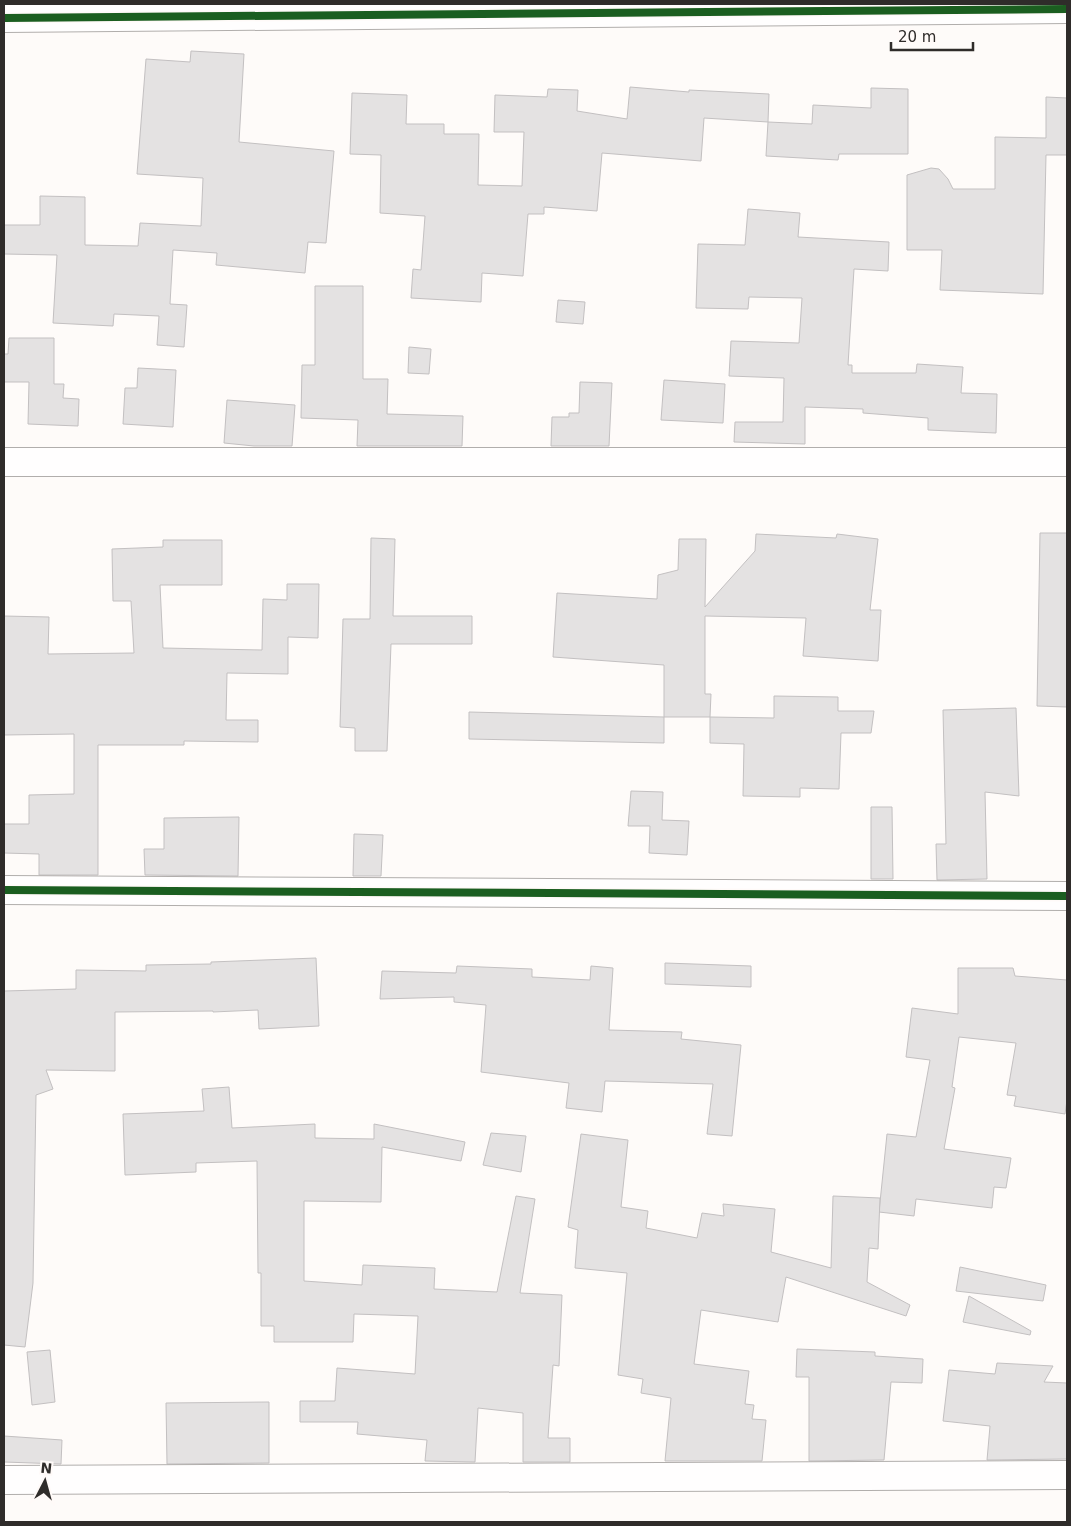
<svg xmlns="http://www.w3.org/2000/svg" width="1071" height="1526" viewBox="0 0 1071 1526" font-family="'DejaVu Sans',sans-serif">
<style>
.building{fill:#e4e2e2;stroke:#c3c0c1}
.lines{fill:none;stroke-linecap:round;stroke-linejoin:round}
.street-casing{stroke:#b1aeac;stroke-width:30}
.street{stroke:#fffefe;stroke-width:28}
.cycleway-casing{stroke:#fffaf8;stroke-width:11}
.cycleway{stroke:#1b5e20;stroke-width:8}
</style>
<rect width="100%" height="100%" fill="#fefbf9"/>
<!-- building -->
<g class="building">
<path d="M191,51L244,54L239,142L334,151L326,243L308,242L305,273L216,265L217,253L173,250L170,304L187,305L184,347L157,345L159,316L114,314L113,326L53,323L57,255L4,254V225H40V196L85,197V245L138,246L140,223L201,226L203,178L137,174L146,59L190,62Z"/>
<path d="M630,87L689,92V90L769,94L768,122L704,118L701,161L602,153L597,211L544,207V214H528L523,276L482,273L481,302L411,298L413,269L421,270L425,216L380,213L381,155L350,154L352,93L407,95L406,124H444V134H479L478,185L522,186L524,132H494L495,95L547,97L548,89L578,90L577,111L627,119Z"/>
<path d="M871,88L908,89V154H839L838,160L766,156L768,122L812,124L813,105L871,108Z"/>
<path d="M1046,97L1067,98V155H1046L1043,294L940,290L942,250H907V175L931,168L939,169L948,179L953,189H995V137L1046,138Z"/>
<path d="M748,209L800,213L798,237L889,242L888,271L854,269L848,365H852V373H916L917,364L963,367L961,393L997,394L996,433L928,430V418L863,413V409L805,407V444L734,442L735,422H783L784,378L729,376L731,341L799,343L802,298L749,297L748,309L696,308L698,244L745,245Z"/>
<path d="M315,286H363V379H388L387,414L463,416L462,446H357L358,420L301,418L302,365H315Z"/>
<path d="M558,300L585,302L583,324L556,322Z"/>
<path d="M9,338H54V384H64L63,398L79,399L78,426L28,424L29,382H4V354H8Z"/>
<path d="M409,347L431,349L429,374L408,373Z"/>
<path d="M138,368L176,370L173,427L123,424L125,388H137Z"/>
<path d="M664,380L725,384L723,423L661,420Z"/>
<path d="M580,382L612,383L609,446H551L552,417H569V413H579Z"/>
<path d="M227,400L295,405L292,446H254L224,443Z"/>
<path d="M1040,533H1067V707L1037,706Z"/>
<path d="M756,534L836,538L837,534L878,539L870,610H881L878,661L803,656L806,618L705,616V694H711L710,717H664V665L553,657L557,593L657,599L658,575L678,570L679,539H706L705,607L755,551Z"/>
<path d="M371,538L395,539L393,616H472V644H391L387,751H355V728L340,727L343,619H370Z"/>
<path d="M163,540H222V585H160L163,648L262,650L263,599L287,600V584H319L318,638L288,637V674L227,673L226,720H258V742L184,741V745H98V875H39V854L4,853V824H29V795L74,794V734L4,735V616L49,617L48,654L134,653L131,601H113L112,549L163,547Z"/>
<path d="M774,696L838,697V711H874L871,733H841L839,789L800,788V797L743,796L744,744L710,743V717L774,718Z"/>
<path d="M1016,708L1019,796L985,792L987,879L937,880L936,844H946L943,710Z"/>
<path d="M469,712L664,717V743L469,739Z"/>
<path d="M631,791L663,792L662,820L689,821L687,855L649,853L650,826H628Z"/>
<path d="M871,807H892L893,879H871Z"/>
<path d="M239,817L238,876L145,875L144,849H164V818Z"/>
<path d="M354,834L383,835L381,876H353Z"/>
<path d="M316,958L319,1026L259,1029L258,1010L213,1012V1011L115,1012V1071L46,1070L53,1089L36,1095L33,1283L25,1347L4,1345V991L76,989V970L146,971V965L211,964V962Z"/>
<path d="M665,963L751,966V987L665,984Z"/>
<path d="M457,966L532,969V977L590,980L591,966L613,968L609,1030L682,1032L681,1039L741,1045L732,1136L707,1134L713,1084L605,1081L602,1112L566,1108L569,1083L481,1072L486,1005L454,1002V997L380,999L382,971L456,973Z"/>
<path d="M958,968H1013L1015,976L1067,980V1100L1065,1114L1014,1106L1016,1096L1007,1095L1016,1043L959,1037L952,1087L955,1088L944,1149L1011,1158L1006,1188L994,1187L992,1208L916,1199L914,1216L879,1212L887,1134L916,1137L930,1060L906,1057L912,1008L958,1014Z"/>
<path d="M229,1087L232,1128L315,1124V1138L374,1139V1124L465,1142L461,1161L382,1147L381,1202L304,1201V1281L362,1285L363,1265L435,1268L434,1289L497,1292L516,1196L535,1199L520,1293L562,1295L559,1366L553,1365L548,1438H570V1462H523V1413L478,1408L475,1462L425,1461L427,1440L357,1434L358,1422H300V1401H335L337,1368L415,1374L418,1316L354,1314L353,1342H274V1326H261V1273H258L257,1161L196,1163V1172L125,1175L123,1114L204,1111L202,1089Z"/>
<path d="M491,1133L526,1136L521,1172L483,1165Z"/>
<path d="M581,1134L628,1140L621,1207L648,1211L646,1228L697,1238L702,1213L724,1216L723,1204L775,1209L771,1252L831,1268L833,1196L880,1198L878,1249L869,1248L867,1282L910,1305L906,1316L786,1277L778,1322L701,1310L694,1364L749,1371L745,1404L754,1405L752,1419L766,1420L762,1461H665L671,1398L641,1393L643,1379L618,1375L627,1273L575,1268L578,1230L568,1227Z"/>
<path d="M960,1267L1046,1285L1043,1301L956,1291Z"/>
<path d="M969,1296L1031,1331L1030,1335L963,1322Z"/>
<path d="M797,1349L875,1352V1356L923,1359L922,1383L891,1382L884,1460L809,1461V1377H796Z"/>
<path d="M50,1350L55,1402L32,1405L27,1352Z"/>
<path d="M997,1363L1053,1366L1044,1382L1067,1383V1459L987,1460L990,1426L943,1421L949,1370L995,1374Z"/>
<path d="M269,1402V1463L167,1464L166,1403Z"/>
<path d="M4,1436L62,1440L61,1464L4,1462Z"/>
</g>
<g class="lines">
<defs>
<g id="street">
<path d="M4,18L1067,9"/>
<path d="M4,462H1067"/>
<path d="M4,890L1067,896"/>
<path d="M4,1480L1067,1475"/>
</g>
</defs>
<!-- street casing -->
<use href="#street" class="street-casing"/>
<!-- street -->
<use href="#street" class="street"/>
<defs>
<g id="cycleway">
<path d="M4,18L1067,9"/>
<path d="M4,890L1067,896"/>
</g>
</defs>
<!-- cycleway casing -->
<use href="#cycleway" class="cycleway-casing"/>
<!-- cycleway -->
<use href="#cycleway" class="cycleway"/>
</g>
<!-- border -->
<rect width="1071" height="1526" fill="none" stroke="#2f2c2a" stroke-width="10"/>
<!-- north arrow -->
<g transform="translate(45 1481) rotate(6)" stroke="#fffaf8" stroke-width="4" paint-order="stroke">
<path d="M0-4L9 19L0 12L-9 19Z" fill="#2f2c2a"/>
<text y="-8" font-size="14" font-weight="bold" text-anchor="middle" fill="#2f2c2a">N</text>
</g>
<!-- scale -->
<path d="M891 42v8h82v-8" fill="none" stroke="#2f2c2a" stroke-width="2.5"/>
<text x="898" y="42" font-size="15" fill="#2f2c2a" stroke="#fffaf8" stroke-width="4" paint-order="stroke">20 m</text>
</svg>
